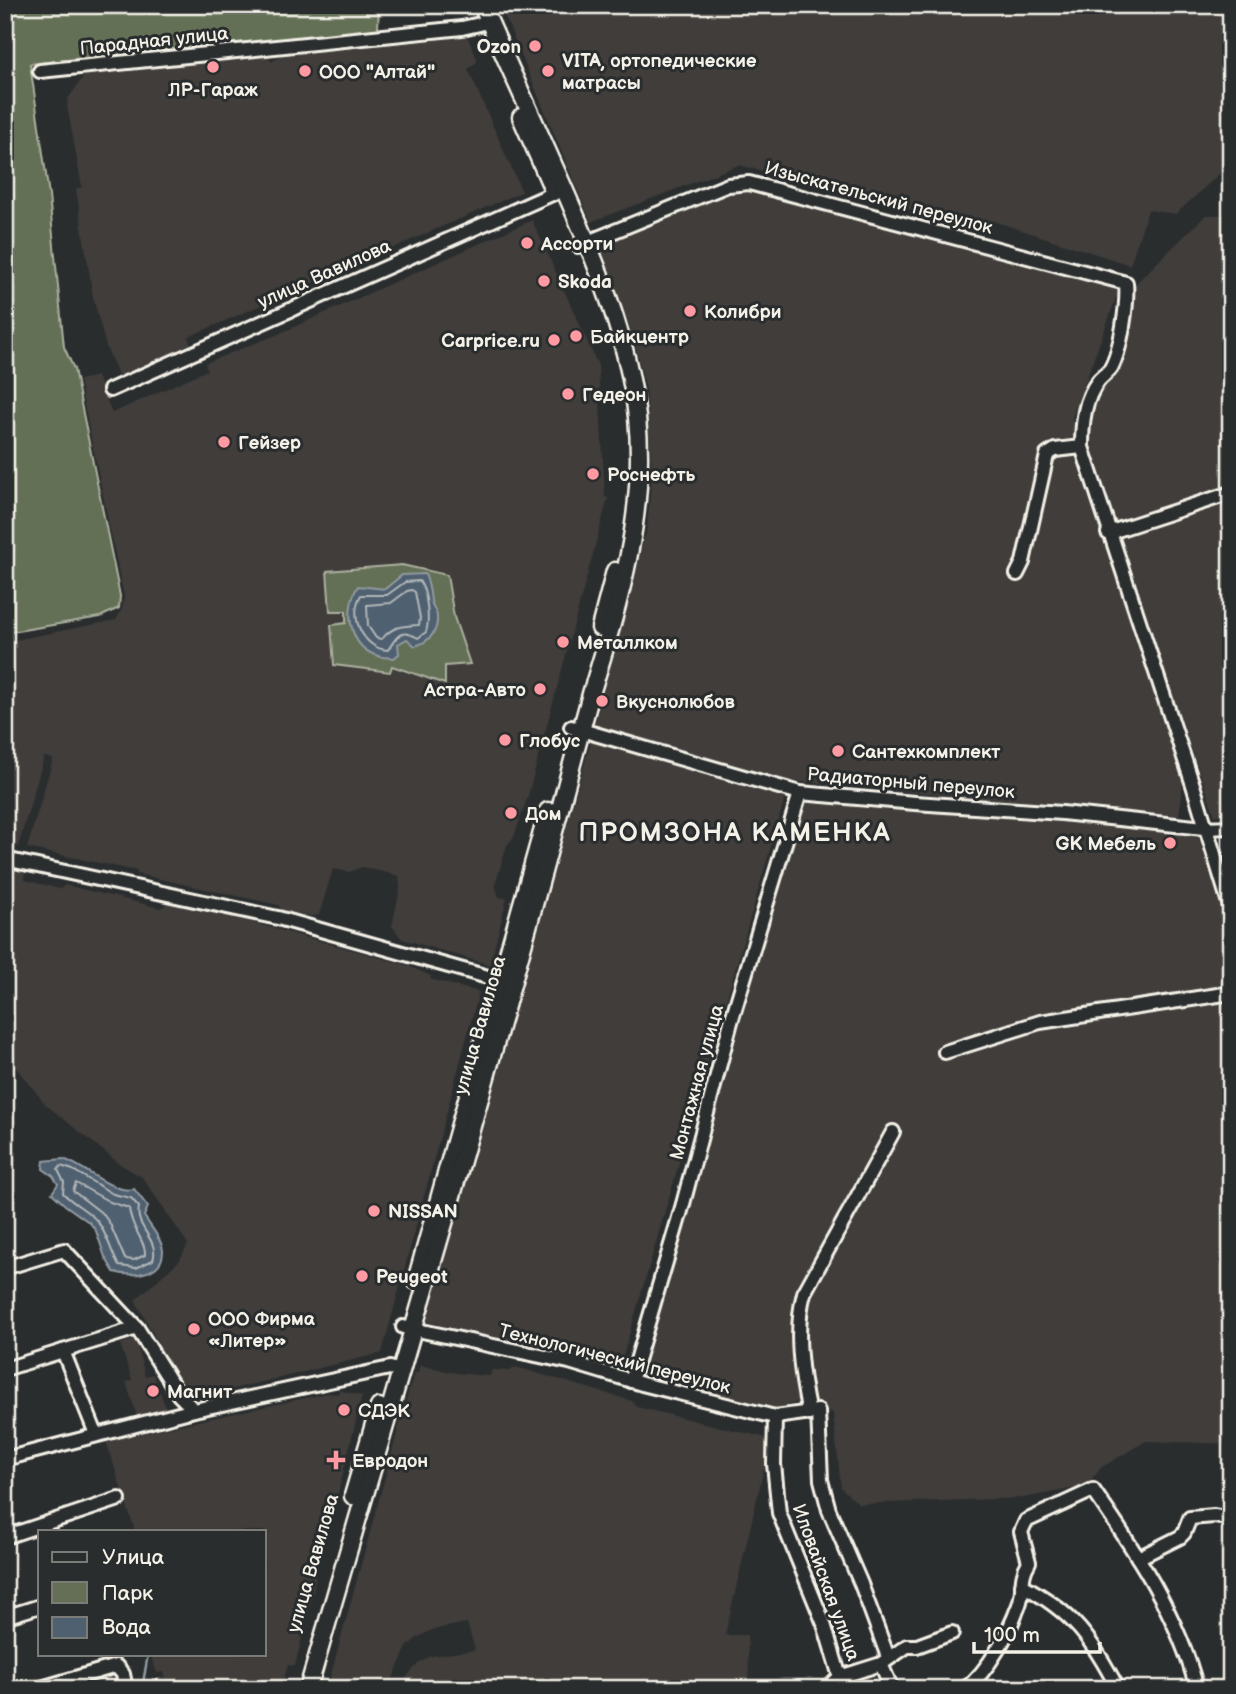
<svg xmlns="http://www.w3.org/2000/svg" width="1236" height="1694" viewBox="0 0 1236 1694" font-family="'Balsamiq Sans',sans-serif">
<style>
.built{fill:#3f3c3b;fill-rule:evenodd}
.green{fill:#646f56;stroke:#acb09f;stroke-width:2}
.water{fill:#4f6071;stroke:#919aa1;stroke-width:2}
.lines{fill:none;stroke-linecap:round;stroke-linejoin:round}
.shore{stroke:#b2b7b8;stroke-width:2}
.stream{stroke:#919aa1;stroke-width:2.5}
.minor-casing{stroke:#f4f1e8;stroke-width:18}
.major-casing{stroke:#f4f1e8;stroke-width:21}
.minor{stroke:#2a2d2e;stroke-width:12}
.major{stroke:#2a2d2e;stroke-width:16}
.poi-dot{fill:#ff9aa2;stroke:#2a2d2e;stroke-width:2.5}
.labels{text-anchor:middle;stroke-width:6;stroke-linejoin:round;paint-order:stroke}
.street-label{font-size:19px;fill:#f4f1e8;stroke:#2a2d2e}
.poi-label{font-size:19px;font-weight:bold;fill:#f4f1e8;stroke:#2a2d2e;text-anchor:start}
.district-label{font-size:26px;font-weight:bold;letter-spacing:2px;fill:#f4f1e8;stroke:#2a2d2e}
</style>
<rect width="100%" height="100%" fill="#2a2d2e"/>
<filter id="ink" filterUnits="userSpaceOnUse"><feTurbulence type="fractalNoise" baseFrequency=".0143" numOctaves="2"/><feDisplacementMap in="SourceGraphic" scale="14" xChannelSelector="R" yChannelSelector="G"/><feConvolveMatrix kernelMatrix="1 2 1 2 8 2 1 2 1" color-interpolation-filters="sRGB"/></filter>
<g filter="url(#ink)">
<!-- built -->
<g class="built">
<path d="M500,5H1231V163L1176,214L1148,210L1130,265L993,221L990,231L739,165L591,222Z"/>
<path d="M465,31L478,61L468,69L522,192L188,337L191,346L120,379L106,347L93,297L76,189L82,187L67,106L68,99L85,74L100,68L267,52L271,62L295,48L319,45L326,49L332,44Z"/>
<path d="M737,186L1121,285L1072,418L1094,512L1185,766L1179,816L780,780L594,726L647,528L652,473L646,390L634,340L598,240Z"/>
<path d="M1206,215H1231V812L1215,816L1107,511L1089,434L1091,399L1115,362L1134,311L1132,287Z"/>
<path d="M532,220L598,365L605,497L608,498L528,796L514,837L507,845L495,885L499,897L507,898L490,965L402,939L392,926L400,889L399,876L362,867L349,872L333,869L319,915L312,916L283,911L278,905L137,874V871L27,848L53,759L44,757L18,847L5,845V685L15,640L116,620L122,609L124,597L79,380L97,376L112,413L207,370L205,363L276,335ZM447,575L454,617L470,664L444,666V684L391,666L390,672L331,625L346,623V610Z"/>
<path d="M591,741L786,795L619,1370L425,1321Z"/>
<path d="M804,796L1195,829L1231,924V1444L1146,1441L1102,1467L1086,1486L1023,1498L859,1504L841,1488L833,1413L805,1400L773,1409L642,1376Z"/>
<path d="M5,866L24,870L25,880L60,889L65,885L161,908L171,900L407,965L431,976L430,979L479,992L382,1353L196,1398L183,1390L135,1300L180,1260L188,1244L142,1177L121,1165L46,1105L5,1054Z"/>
<path d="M136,1339L145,1376L153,1374L166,1408L137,1417L126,1382L132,1380L120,1344Z"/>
<path d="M420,1365L456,1373L490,1376L492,1370L510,1371L516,1367L632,1401L637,1407L771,1439L725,1635H747L750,1689H404L407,1676L418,1664L431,1656L475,1650L467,1623L432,1630L417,1638L407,1647L388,1689H327L408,1393L414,1373H418Z"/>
<path d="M339,1390L362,1396L332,1518L321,1517L316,1554L319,1555L313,1592L295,1666L288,1665L281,1689H168L164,1672L157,1673L152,1660L153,1654H264V1531H135L106,1441L328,1393L338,1394Z"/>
</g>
<!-- green -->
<g class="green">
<path d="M5,5H379L378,29L30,64L49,195L64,347L74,369L120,596L119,608L100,617L5,633Z"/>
<path d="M402,565L447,575L454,617L470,664L445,666V684L392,666L390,672L334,665L331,625L346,623V611H330L327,571Z"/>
</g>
<!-- water -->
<g class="water">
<path d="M425,574C429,584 430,591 431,601C432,606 437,612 437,617C438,632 429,642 415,646L407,639L398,644L399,654L394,658C389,657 383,658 378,656C348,647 344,609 358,586L385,589L402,575Z"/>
<path d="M63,1159C84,1165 114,1195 134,1189L148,1207L144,1216C150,1226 162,1239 163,1251C163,1276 131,1277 114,1272L105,1257L96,1231L90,1223L65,1205L52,1193L58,1184L53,1176L43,1169L44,1161Z"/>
</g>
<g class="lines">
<!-- shore -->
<g class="shore">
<path d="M419,581C427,590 430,620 426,632L418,638C400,628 397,636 388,650C363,649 348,616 361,595H387L405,582Z"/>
<path d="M412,590L415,592L420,618L419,625C404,626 393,625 382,639L376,638L368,626L367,605L391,603L407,591Z"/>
<path d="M61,1166L73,1170L113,1194L131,1198L139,1207C134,1228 160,1239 153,1260L136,1268L119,1266C111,1252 107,1233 97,1221C88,1210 73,1204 63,1193L64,1182L58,1170Z"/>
<path d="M76,1183L110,1202L129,1208C130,1227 147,1243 145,1255L134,1260L125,1259L110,1224L103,1214L73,1191Z"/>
</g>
<!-- stream -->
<path class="stream" d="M142,1689L148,1654"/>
<defs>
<g id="minor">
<path d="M40,71L462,28L480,24"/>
<path d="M578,246L728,185L749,183L1126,283C1128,303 1121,350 1111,368C1108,372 1103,376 1099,380C1084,399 1082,423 1082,447L1193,785L1231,910"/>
<path d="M110,390L554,193"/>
<path d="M1108,533L1231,493"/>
<path d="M1017,574L1023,562L1047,455L1055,450L1082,447"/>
<path d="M571,727L800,793L915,803L1062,813L1204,828L1231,827"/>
<path d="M5,859L278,918L502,981"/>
<path d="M945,1052L1040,1022L1231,993"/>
<path d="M5,1268L64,1250L137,1328L179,1395L194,1410"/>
<path d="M403,1327L569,1362L642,1384L775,1417L818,1411L821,1480L829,1510L861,1584L888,1657"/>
<path d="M63,1351L96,1434"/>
<path d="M5,1369L137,1328"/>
<path d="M631,1381L683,1204L731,1022L800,793"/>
<path d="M809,1414C801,1375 794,1331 804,1293L893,1132"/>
<path d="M775,1417L774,1464L779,1513L824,1624L840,1677L827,1689"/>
<path d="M5,1459L194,1410L390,1368L400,1371"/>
<path d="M5,1537L119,1499"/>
<path d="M1138,1558L1180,1537L1184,1533L1190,1518L1214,1516L1231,1519"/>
<path d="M1022,1585C1073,1612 1092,1639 1118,1689"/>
<path d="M5,1617L40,1606"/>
<path d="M881,1664L892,1689"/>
<path d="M840,1677L881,1664L907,1646H917L952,1633"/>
<path d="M38,1689L116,1666L123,1674L126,1689"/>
<path d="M965,1689C989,1671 1009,1632 1019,1605C1025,1588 1019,1578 1029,1562L1021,1532L1026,1521L1093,1490C1136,1552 1178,1615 1197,1689"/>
</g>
<g id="major">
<path d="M521,117L554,192"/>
<path d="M600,628L615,571"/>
<path d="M416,1281L548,811"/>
<path d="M353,1496L379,1407"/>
<path d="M308,1689C393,1397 480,1107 559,813C569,774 580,734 591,694C619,603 647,514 637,417C628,338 597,264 565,191C538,129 509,67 482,5"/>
</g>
</defs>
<!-- minor casing -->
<use href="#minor" class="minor-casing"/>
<!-- major casing -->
<use href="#major" class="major-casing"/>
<!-- minor -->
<use href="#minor" class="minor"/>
<!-- major -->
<use href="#major" class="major"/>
</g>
</g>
<!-- markers -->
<g class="poi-dot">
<circle cx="535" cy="46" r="7"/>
<circle cx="213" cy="67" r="7"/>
<circle cx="305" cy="71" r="7"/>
<circle cx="548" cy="71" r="7"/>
<circle cx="527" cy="243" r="7"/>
<circle cx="544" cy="281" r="7"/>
<circle cx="690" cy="311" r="7"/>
<circle cx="576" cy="336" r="7"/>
<circle cx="554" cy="340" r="7"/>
<circle cx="568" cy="394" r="7"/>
<circle cx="224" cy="442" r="7"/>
<circle cx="593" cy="474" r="7"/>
<circle cx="563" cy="642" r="7"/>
<circle cx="540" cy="689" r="7"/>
<circle cx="602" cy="701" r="7"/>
<circle cx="505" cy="740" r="7"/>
<circle cx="838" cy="751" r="7"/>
<circle cx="511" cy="813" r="7"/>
<circle cx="1170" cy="843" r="7"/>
<circle cx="374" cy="1211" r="7"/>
<circle cx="362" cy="1276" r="7"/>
<circle cx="194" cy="1329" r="7"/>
<circle cx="153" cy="1391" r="7"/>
<circle cx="344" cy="1410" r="7"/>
<path d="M332.5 1449.5h7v7h7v7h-7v7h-7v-7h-7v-7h7z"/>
</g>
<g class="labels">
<!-- street labels -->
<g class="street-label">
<text transform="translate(154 40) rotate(-6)" y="7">Парадная улица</text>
<text transform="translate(879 197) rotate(15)" y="7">Изыскательский переулок</text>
<text transform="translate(324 273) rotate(-24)" y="7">улица Вавилова</text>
<text transform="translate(911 782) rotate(5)" y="7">Радиаторный переулок</text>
<text transform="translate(479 1025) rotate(-74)" y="7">улица Вавилова</text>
<text transform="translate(696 1082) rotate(-75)" y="7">Монтажная улица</text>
<text transform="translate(615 1358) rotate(14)" y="7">Технологический переулок</text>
<text transform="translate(312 1563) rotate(-74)" y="7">улица Вавилова</text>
<text transform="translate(827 1582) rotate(70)" y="7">Иловайская улица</text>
</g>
<!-- poi labels -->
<g class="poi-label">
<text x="521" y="53" text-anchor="end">Ozon</text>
<text x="562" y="67">VITA, ортопедические<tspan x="562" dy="22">матрасы</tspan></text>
<text x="319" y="78">ООО "Алтай"</text>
<text x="213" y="96" text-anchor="middle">ЛР-Гараж</text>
<text x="541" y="250">Ассорти</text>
<text x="558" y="288">Skoda</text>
<text x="704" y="318">Колибри</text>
<text x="590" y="343">Байкцентр</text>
<text x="540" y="347" text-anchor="end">Carprice.ru</text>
<text x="582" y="401">Гедеон</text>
<text x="238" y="449">Гейзер</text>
<text x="607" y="481">Роснефть</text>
<text x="577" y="649">Металлком</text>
<text x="526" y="696" text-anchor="end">Астра-Авто</text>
<text x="616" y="708">Вкуснолюбов</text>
<text x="519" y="747">Глобус</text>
<text x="852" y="758">Сантехкомплект</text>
<text x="525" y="820">Дом</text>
<text x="1156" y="850" text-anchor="end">GK Мебель</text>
<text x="388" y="1218">NISSAN</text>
<text x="376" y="1283">Peugeot</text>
<text x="208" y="1325">ООО Фирма<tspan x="208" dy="22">«Литер»</tspan></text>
<text x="167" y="1398">Магнит</text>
<text x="358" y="1417">СДЭК</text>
<text x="352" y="1467">Евродон</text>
</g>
<!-- district labels -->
<g class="district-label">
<text x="735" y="841">ПРОМЗОНА КАМЕНКА</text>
</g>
</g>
<!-- margin -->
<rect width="1236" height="1694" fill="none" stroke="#2a2d2e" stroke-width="28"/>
<rect x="14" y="14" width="1208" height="1666" fill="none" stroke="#f4f1e8" stroke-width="2.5" filter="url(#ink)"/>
<!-- legend -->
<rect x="38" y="1530" width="228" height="126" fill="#2a2d2e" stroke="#7b7b78" stroke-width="2"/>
<rect x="52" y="1552" width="35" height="10" fill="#2a2d2e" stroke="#7b7b78" stroke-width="2"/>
<text x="102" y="1564" font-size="21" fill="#f4f1e8">Улица</text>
<rect x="52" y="1582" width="35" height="21" fill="#646f56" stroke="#7b7b78" stroke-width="2"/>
<text x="102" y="1600" font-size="21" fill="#f4f1e8">Парк</text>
<rect x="52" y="1617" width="35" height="21" fill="#4f6071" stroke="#7b7b78" stroke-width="2"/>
<text x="102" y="1634" font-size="21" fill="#f4f1e8">Вода</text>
<!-- scale -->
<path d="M974 1642v10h126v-10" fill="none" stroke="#f4f1e8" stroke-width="3.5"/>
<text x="984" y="1642" font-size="21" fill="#f4f1e8" stroke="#2a2d2e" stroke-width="5" paint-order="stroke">100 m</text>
</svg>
